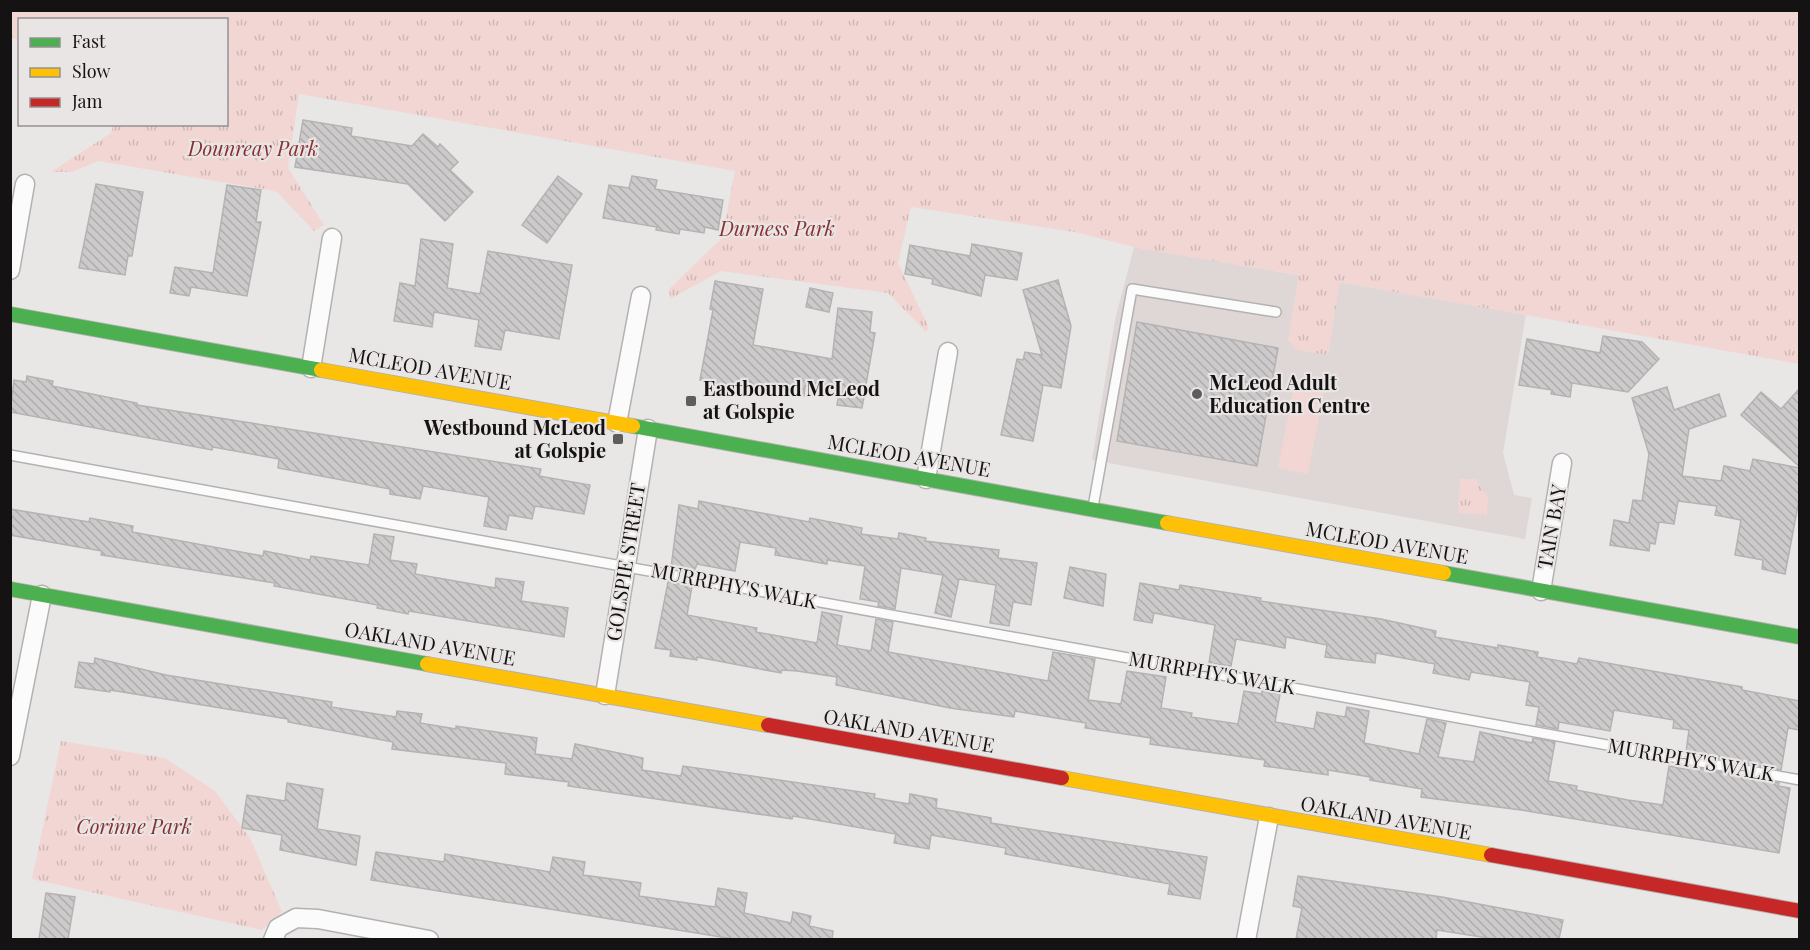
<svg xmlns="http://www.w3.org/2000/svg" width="1810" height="950" viewBox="0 0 1810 950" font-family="'Playfair Display',serif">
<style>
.built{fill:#dfd6d6}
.grass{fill:url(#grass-tufts)}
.garden{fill:#f2d6d4}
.building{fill:url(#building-back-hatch);stroke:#b4b2b2;stroke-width:1.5}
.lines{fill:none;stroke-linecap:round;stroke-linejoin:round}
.lane-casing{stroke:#b3b1b1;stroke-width:12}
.street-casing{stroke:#b3b1b1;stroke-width:21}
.fast-casing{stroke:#b3b1b1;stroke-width:16}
.slow-casing{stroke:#b3b1b1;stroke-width:16}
.jam-casing{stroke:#b3b1b1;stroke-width:16}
.lane{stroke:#fcfbfb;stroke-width:9}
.street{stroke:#fcfbfb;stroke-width:18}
.fast{stroke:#4caf50;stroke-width:14}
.slow{stroke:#ffc107;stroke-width:14}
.jam{stroke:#c62828;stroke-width:14}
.poi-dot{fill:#5f5c5c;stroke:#eae5e5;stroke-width:2}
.labels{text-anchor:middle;stroke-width:4.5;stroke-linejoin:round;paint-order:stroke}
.park-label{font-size:20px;font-style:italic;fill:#873031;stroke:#eae5e5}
.street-label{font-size:20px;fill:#141212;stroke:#eae5e5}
.poi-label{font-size:20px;font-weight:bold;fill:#141212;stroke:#eae5e5;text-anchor:start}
</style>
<defs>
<pattern id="grass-tufts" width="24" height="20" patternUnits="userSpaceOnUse" patternTransform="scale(1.5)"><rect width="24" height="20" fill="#f2d6d4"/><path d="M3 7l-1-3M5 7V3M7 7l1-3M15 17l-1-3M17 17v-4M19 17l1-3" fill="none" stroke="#cfb7b5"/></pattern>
<pattern id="building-back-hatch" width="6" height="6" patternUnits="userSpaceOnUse" patternTransform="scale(1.5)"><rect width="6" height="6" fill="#cccaca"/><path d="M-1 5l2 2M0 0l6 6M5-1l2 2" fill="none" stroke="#aeacac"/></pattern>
</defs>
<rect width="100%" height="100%" fill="#e9e6e6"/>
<!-- built -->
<path class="built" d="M1134,247L1526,314L1503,453L1514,495L1532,498L1525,539L1092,460L1115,320Z"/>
<!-- grass -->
<g class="grass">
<path d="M10,11H1799V364L1340,282L1328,355L1297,350L1288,340L1299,275L1138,248L1075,232L911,207L898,263L929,328L926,332L888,293L721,271L670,299L669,289L722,238L735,171L299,94L288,168L324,225L314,231L278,193L270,190L98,161L72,172H51L111,133L113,125L226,124V20H20L19,40L11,38Z"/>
<path d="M1460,479H1476L1488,497L1487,515L1458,513Z"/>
<path d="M61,741L165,758L215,791L250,838L282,912L262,930L32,879Z"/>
</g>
<!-- garden -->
<path class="garden" d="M1294,386L1324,392L1308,474L1278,468Z"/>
<!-- building -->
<g class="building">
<path d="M303,120L352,128L351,136L412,146L423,134L438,147L440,144L458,162L450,170L473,192L445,221L408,184L295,167Z"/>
<path d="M558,176L582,194L547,243L522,225Z"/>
<path d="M632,176L657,180L655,189L723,200L718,230L705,227L704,233L680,229L679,234L656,230L657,227L603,218L609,185L629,188Z"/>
<path d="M96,184L143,192L132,256H128L125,275L79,268Z"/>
<path d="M227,185L261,190L256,222H261L247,296L191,287L189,296L170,293L175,267L213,273Z"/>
<path d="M421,239L453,244L447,288L480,294L488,251L572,265L559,339L505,330L501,350L475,346L479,320L434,312L432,327L394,321L400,283L415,286Z"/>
<path d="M972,244L1022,253L1017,280L985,275L981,296L932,284L933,279L905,274L910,245L970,256Z"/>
<path d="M1058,280L1071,326L1061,388L1043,385L1033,441L1001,435L1017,359L1023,360L1025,352L1042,355L1023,290Z"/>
<path d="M715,281L763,289L753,345L832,359L838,308L872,312L870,332L875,333L862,408L837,405L839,392L805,386L804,396L737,383L736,387L700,380L713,310L710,309Z"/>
<path d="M810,288L833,293L829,312L806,307Z"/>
<path d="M1137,322L1278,348L1257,466L1117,441Z"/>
<path d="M1603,336L1642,342L1659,359L1628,392L1572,383L1570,397L1551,394L1552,390L1519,385L1527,339L1600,353Z"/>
<path d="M27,376L53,381L52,386L137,403V405L541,469L539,476L590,485L584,514L535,506L532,519L509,515L506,530L484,526L489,497L423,486L420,499L390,494V489L278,468L279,459L213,447L212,450L10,412L14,380L26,382Z"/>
<path d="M1667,387L1674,410L1719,394L1726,416L1689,429L1682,476L1721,481L1724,466L1750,471L1753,459L1800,468V495L1785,574L1762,569L1763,560L1735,555L1741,520L1715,515L1717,506L1678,501L1674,524L1659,522L1655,544L1650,543L1649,551L1610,545L1614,520L1629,523L1633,500L1642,501L1649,454L1632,398Z"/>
<path d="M1800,388V467L1741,415L1761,392L1781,409Z"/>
<path d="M699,501L809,522L810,518L862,528L861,534L898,539L899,533L926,538L925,541L999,550L998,558L1037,563L1031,605L1013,602L1009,626L990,623L996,585L959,579L951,617L935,613L943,575L901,568L895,609L878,606L879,602L860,599L865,566L827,560V564L775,555L776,548L740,542L735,571L697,564L694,572L671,568L679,505L698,509Z"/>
<path d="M10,509L89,522L90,518L133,526L132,532L263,556L264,551L310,560L311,556L369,565L374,534L394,537L390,560L417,564L415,574L495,588L496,578L524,582L521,601L568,608L564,637L409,611L408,614L377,608L378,605L274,586L275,583L101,555L102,551L10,535Z"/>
<path d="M1070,567L1106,574L1103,606L1064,598Z"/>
<path d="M668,582L692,586L687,615L757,628L756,632L817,643L822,612L842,616L837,645L871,651L876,619L893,622L888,652L1048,681L1053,652L1095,659L1088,700L1121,704L1127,671L1166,677L1161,708L1192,713L1191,717L1238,724L1244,691L1262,694V691L1280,694L1275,722L1314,729L1317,712L1345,717L1347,707L1369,711L1364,743L1419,754L1427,719L1446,723L1438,757L1474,762L1480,732L1532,743L1533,738L1555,742L1548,781L1577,786L1576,790L1628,800L1663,805L1669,766L1685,769V766L1779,783L1778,786L1790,788L1779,853L1521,810L1421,797L1422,789L1370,780V777L1328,770V775L1264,766L1265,760L1150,744L1151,738L1085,728L1086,723L1015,711L1014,717L950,708L836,685L837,677L797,671L782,670L781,673L697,657V660L670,656L671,650L655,648Z"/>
<path d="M1140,583L1179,590L1180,585L1261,598L1260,601L1381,619L1436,631L1435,637L1498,648V645L1538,652L1537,657L1577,664L1579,658L1742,687V690L1800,701V730L1788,728L1781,770L1686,752L1689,730L1673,728L1674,720L1614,710L1610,731L1559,722L1558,729L1536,725L1539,707L1526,705L1530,682L1471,672L1469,680L1433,673L1435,664L1376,653L1375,663L1325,657L1327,645L1286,637L1285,648L1236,639L1231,666L1209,663L1215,625L1154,613L1152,623L1134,620Z"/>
<path d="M95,658L166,675L332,702L331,707L396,717L397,711L422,714L420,723L456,729V726L537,738L535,754L572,759L575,744L643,758L642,770L681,776L683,766L875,794L874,798L909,804L910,794L937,799L936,808L991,818V823L1207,857L1200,899L1168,894L1170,884L1005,854L1006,848L931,835L929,849L894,843L896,834L793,816L792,819L568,786L569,782L505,774L506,763L392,749L393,742L288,722V719L110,690V692L75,687L79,662L94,664Z"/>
<path d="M287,783L323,789L317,829L360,836L356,865L280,850L282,835L242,828L247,795L285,801Z"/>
<path d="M376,852L444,862L445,854L550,872L553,857L585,862L583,875L641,883L639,896L715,907L718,888L747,893L744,913L791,923L793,912L811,916L809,926L833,931L832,939H733L371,880Z"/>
<path d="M1298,876L1442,897L1563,920L1559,939H1494L1437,930L1436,939H1296L1302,908L1293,906Z"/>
<path d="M46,893L75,897L68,939H39Z"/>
</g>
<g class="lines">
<defs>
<g id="lane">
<path d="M10,455L1800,780"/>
<path d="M1093,507L1132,289L1276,312"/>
</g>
<g id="street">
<path d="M10,270L25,184"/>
<path d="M311,368L332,238"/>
<path d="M617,423L641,296"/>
<path d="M926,479L948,352"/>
<path d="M1541,591L1562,463"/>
<path d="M605,695L648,429"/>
<path d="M10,756L42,595"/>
<path d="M273,940L278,928L296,918L318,919L429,940"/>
<path d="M1246,940L1269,817"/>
</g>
<g id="fast">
<path d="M10,314L321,370"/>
<path d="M633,426L1167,523"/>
<path d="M1444,573L1800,637"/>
<path d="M10,589L427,664"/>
</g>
<g id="slow">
<path d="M321,370L633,426"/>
<path d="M1167,523L1444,573"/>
<path d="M427,664L768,725"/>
<path d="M1062,778L1491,855"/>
</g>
<g id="jam">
<path d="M768,725L1062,778"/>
<path d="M1491,855L1800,911"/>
</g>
</defs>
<!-- lane casing -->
<use href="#lane" class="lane-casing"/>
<!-- street casing -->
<use href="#street" class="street-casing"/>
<!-- fast casing -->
<use href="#fast" class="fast-casing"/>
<!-- slow casing -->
<use href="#slow" class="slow-casing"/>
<!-- jam casing -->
<use href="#jam" class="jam-casing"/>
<!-- lane -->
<use href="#lane" class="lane"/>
<!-- street -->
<use href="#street" class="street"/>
<!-- fast -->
<use href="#fast" class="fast"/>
<!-- slow -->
<use href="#slow" class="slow"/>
<!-- jam -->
<use href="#jam" class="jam"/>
</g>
<!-- markers -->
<g class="poi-dot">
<circle cx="1197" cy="394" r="6"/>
<rect x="685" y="395" width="12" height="12" rx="3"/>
<rect x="612" y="433" width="12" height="12" rx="3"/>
</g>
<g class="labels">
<!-- park labels -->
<g class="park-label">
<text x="253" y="156">Dounreay Park</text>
<text x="777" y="236">Durness Park</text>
<text x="134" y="834">Corinne Park</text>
</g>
<!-- street labels -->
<g class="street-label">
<text transform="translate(430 369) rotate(10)" y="7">MCLEOD AVENUE</text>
<text transform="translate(909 456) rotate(10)" y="7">MCLEOD AVENUE</text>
<text transform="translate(1552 527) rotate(-80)" y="7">TAIN BAY</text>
<text transform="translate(1387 543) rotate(10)" y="7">MCLEOD AVENUE</text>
<text transform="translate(626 562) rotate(-81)" y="7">GOLSPIE STREET</text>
<text transform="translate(734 586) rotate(11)" y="7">MURRPHY'S WALK</text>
<text transform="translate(430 644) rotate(10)" y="7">OAKLAND AVENUE</text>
<text transform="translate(1212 673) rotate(10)" y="7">MURRPHY'S WALK</text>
<text transform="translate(909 731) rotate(10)" y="7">OAKLAND AVENUE</text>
<text transform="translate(1691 760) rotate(10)" y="7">MURRPHY'S WALK</text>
<text transform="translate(1386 818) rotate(10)" y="7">OAKLAND AVENUE</text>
</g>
<!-- poi labels -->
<g class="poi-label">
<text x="1209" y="390">McLeod Adult<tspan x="1209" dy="23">Education Centre</tspan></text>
<text x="703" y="396">Eastbound McLeod<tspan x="703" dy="23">at Golspie</tspan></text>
<text x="606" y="435" text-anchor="end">Westbound McLeod<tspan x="606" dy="23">at Golspie</tspan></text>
</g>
</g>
<!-- border -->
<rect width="1810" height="950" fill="none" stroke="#141212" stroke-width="24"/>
<!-- legend -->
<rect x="18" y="18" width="210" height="108" fill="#eae5e5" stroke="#949191" stroke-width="1.5"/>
<rect x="30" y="38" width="30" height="9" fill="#4caf50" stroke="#949191" stroke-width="1.5"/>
<text x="72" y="48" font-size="18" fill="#141212">Fast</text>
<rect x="30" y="68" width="30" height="9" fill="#ffc107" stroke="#949191" stroke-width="1.5"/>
<text x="72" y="78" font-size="18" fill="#141212">Slow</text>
<rect x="30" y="98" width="30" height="9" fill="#c62828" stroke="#949191" stroke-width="1.5"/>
<text x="72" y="108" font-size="18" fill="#141212">Jam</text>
</svg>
